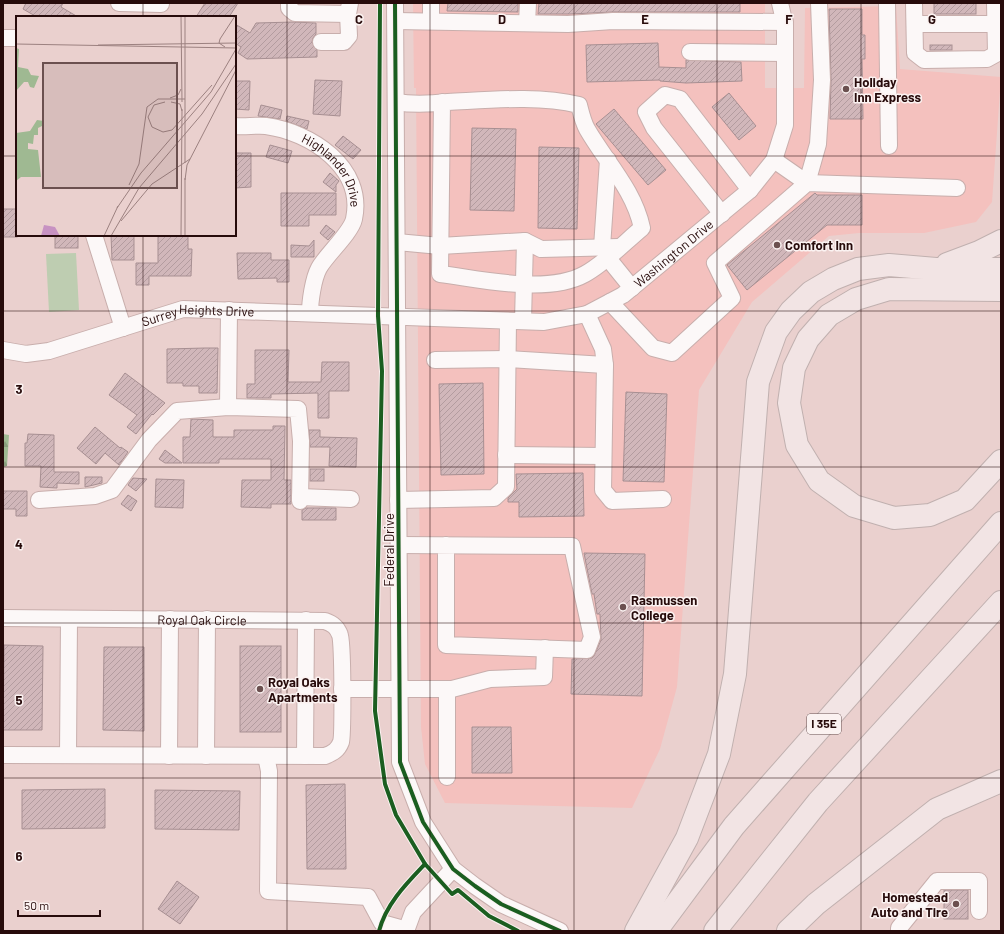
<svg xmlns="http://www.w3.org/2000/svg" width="1004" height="934" viewBox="0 0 1004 934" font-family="Barlow,sans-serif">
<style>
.built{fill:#f4c1be}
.forest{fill:url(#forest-firs)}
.pitch{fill:#becdb1}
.building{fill:url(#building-hatch);stroke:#a78f92}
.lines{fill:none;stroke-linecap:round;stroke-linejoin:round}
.minor-casing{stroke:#c8aeac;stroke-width:18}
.highway-casing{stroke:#c0b0af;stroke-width:24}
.minor{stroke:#fcf8f8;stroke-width:16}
.highway{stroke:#f2e4e4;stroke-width:22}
.cycleway-casing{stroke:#fbf2f1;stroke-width:6}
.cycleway{stroke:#1b5e20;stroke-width:4}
.grid{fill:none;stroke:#270b0b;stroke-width:1;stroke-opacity:0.55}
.poi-dot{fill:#6b504f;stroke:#fbf2f1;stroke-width:1.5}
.labels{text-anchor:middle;stroke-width:3;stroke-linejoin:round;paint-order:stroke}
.shield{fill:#fbf2f1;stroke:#675050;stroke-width:1}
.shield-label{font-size:12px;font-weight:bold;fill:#270b0b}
.poi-label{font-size:13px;font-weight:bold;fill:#270b0b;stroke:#fbf2f1;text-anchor:start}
.street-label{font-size:13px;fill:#270b0b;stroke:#fbf2f1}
.inset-road{fill:none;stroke:#9c8180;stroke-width:1}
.view{fill:#6b504f;fill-opacity:0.15;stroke:#6b504f;stroke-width:2}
.inset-edge{fill:none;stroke:#270b0b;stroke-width:2}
.grid-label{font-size:13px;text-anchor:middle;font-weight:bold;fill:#270b0b;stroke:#fbf2f1;stroke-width:3;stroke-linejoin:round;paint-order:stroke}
</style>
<defs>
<pattern id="forest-firs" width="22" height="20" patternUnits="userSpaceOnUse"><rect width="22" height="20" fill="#9fb992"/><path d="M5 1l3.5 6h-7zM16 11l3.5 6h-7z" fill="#899e7d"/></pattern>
<pattern id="building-hatch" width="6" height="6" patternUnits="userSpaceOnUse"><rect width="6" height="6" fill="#d1b7ba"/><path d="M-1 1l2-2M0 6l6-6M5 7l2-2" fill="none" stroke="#b39c9f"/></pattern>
</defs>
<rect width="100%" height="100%" fill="#ead0ce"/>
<!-- built -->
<path class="built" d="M413,3H765V88H804L805,8L896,6L900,69L1001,77L992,202L976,222L924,233H859L829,236L752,302L699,390L677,687L660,749L632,808L445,803L425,764L421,727L416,88H414Z"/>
<!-- forest -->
<path class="forest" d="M3,434L9,435L7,466L3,467Z"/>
<!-- pitch -->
<path class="pitch" d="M76,253L79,310L49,312L46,254Z"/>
<!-- building -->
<g class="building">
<path d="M26,3H63L61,7L78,17H37L23,9Z"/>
<path d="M205,3H238L229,17H196Z"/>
<path d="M448,3H518V12L447,11Z"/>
<path d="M539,3H740V12H613L570,14H538Z"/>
<rect x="934" y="3" width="42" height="11"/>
<path d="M829,9H862V35H865V59H862L863,119H830L831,80Z"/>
<path d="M294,22L316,23V34L313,38L312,42L317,50V57L247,59L238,53L241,47L235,43V24L250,33L256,23Z"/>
<path d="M658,43L659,67L686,68V60L741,62L742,81L686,83L660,81V80L587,82L586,45Z"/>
<rect x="930" y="45" width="22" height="5"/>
<path d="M315,80L342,81L340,116L313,114Z"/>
<path d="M235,81H250L249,110L235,109Z"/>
<path d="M729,93L756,126L739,140L712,107Z"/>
<path d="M261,105L282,110L280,119L258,116Z"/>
<path d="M614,109L666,170L648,185L596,124Z"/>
<path d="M287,116L309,121L307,129L286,121Z"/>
<path d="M472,128L516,129L514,211L470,210Z"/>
<path d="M343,136L361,150L353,159L335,145Z"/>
<path d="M270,145L292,151L288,163L266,157Z"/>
<path d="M539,147L579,148L577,229L538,228Z"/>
<path d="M235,153H251V187L235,188Z"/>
<path d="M330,173L339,181L336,185V192L323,182Z"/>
<path d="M281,193H336V215H309V226H281Z"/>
<path d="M815,193L817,195H862V225H827L747,290L727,265Z"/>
<rect x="3" y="209" width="14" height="28"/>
<path d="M326,225L335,232L328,240L320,233Z"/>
<rect x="55" y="235" width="23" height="13"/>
<path d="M111,235H134V260H112Z"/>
<path d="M158,235H188V249H192L191,276H149V285H136V263H158Z"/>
<path d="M314,240V257H291V245L309,246Z"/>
<path d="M237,253H271V260H289V282H277V278L238,279Z"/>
<path d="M205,348H218L217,393H199V386H183V383H167V349Z"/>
<path d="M255,350H289L288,382H321L322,362H349V391H329V418H318V393L271,394V398H247V384H255Z"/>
<path d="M125,373L165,403L153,415L152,414L136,434L127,427L137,415L109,395Z"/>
<path d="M483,383L484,474L441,475L439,384Z"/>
<path d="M626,392L667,394L664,482L623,481Z"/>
<path d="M191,419L213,420V437H234V430H273V426H285L284,480H291V504H271V508L241,507L242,480H271V459H219V463H183V437H190Z"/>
<path d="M95,427L120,448L121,447L128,452L119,465L105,453L96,464L77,448Z"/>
<path d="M309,430H320V437L357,438L356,467L329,466L330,447H310Z"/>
<path d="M28,434L54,435V472H79V484L57,483V488L40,487L41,466H25V443H27Z"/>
<path d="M165,450L182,463H165L159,459Z"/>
<rect x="310" y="469" width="14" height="12"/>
<path d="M583,473L584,516L519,517V502H508V498L517,489L516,474Z"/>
<path d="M85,477H102V483L85,487Z"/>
<path d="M133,478L147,479L136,491L128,485Z"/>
<path d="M156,479L184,480L183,508L155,507Z"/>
<path d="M3,491H27V516H16V509H3Z"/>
<path d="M128,495L137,501L131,511L121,504Z"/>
<path d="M306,508H336V520H302V510Z"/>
<path d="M584,553L645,554L642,696L571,694L572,659L592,658L594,656L601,640L600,614H597L594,594H592Z"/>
<path d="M4,645L43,646L42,730H3Z"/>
<rect x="240" y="646" width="41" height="86"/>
<path d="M104,647H144V731L103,730Z"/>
<path d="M472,727H511L512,773H472Z"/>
<path d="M345,784L346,869H307L306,785Z"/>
<path d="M105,789V828L22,829V790Z"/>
<path d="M155,790L240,791L239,830L155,829Z"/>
<path d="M177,881L199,897L180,924L158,909Z"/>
<rect x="944" y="890" width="24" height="29"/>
</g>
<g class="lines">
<defs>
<g id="minor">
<path d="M119,3L161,4"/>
<path d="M289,3V8L295,13L348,14L350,3"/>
<path d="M395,3L400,762L423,822L453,869L475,886L501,904L560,931"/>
<path d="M887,3L889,146"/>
<path d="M914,3L915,53L924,60L987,59L996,54L995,3"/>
<path d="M396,21L568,24L613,21L785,22"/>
<path d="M431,21V3"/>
<path d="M527,23L528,3"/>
<path d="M915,24H995"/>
<path d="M3,38H17"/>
<path d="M321,42H344L349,36L348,14"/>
<path d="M690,52L785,53"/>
<path d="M396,102C414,105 430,104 448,102C489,100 539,95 579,105C581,113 583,122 587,129C606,162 634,190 642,228C624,243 605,263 585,274C547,295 481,279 440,274L442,102"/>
<path id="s1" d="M235,126C245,127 256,125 266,126C310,132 365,167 354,219C351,233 326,255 319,268C313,279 310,302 310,313"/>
<path d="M608,160L602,247L611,262L632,288"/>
<path d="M774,160L807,183L818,144L822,80L819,3"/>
<path d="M722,214L654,128L646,112L665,95L680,99L750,190"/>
<path d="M94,235L123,328"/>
<path d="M397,242L440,246L525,241L541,249L619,247"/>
<path d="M610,302L653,348L672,353L732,298L715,263L807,183L957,188"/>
<path d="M587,314L603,349L605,365L603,490L612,501L663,499"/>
<path d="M523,321L525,241"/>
<path id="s2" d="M3,350L26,354L49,351L183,309L544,322L587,314L623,295L750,190L774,160L785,125V25L780,3"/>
<path d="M435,360L507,359L605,365"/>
<path d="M228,407L229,310"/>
<path d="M506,455L603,456"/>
<path d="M300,497L351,499"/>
<path d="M39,500L95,496L112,490L149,440L177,411L228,407L298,409L301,441L300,501"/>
<path d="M398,500L494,498L506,487L508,321"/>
<path d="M399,545L572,546L592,637L587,650L446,645V545"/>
<path id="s3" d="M3,618L325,621C333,624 337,627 340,635C343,640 343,736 341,742C338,750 333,753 325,756L3,755"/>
<path d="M342,689H452L490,679L544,677L545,648"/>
<path d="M447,689V777"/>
<path d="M68,755L69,619"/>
<path d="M169,756L170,619"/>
<path d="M206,756L207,619"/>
<path d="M266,756L269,771L268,891L368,897L382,923L407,930"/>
<path d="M305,756L306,620"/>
<path d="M406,931L413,912L453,869"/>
<path d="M899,931V928L937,881H979V911"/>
</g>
<g id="highway">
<path d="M947,264L979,252L1001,241"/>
<path d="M1001,290L889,289L856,299L829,315L808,339L794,368L789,403L797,445L819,481L854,506L894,518L930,515L965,500L1001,461"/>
<path d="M636,931L687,838L719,754L735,674L758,382L776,332L791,311L811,292L833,279L858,269L889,265L936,269H1001"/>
<path d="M656,931L734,826L1001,523"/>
<path d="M715,931L818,802L1001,602"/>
<path d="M788,931L816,904L937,809L1001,781"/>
</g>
</defs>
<!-- minor casing -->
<use href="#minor" class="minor-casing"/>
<!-- highway casing -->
<use href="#highway" class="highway-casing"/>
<!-- minor -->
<use href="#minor" class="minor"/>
<!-- highway -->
<use href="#highway" class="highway"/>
<defs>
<g id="cycleway">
<path d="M380,3L378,316L382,371L375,711L385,784L396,815L425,864L452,894L458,890L489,916L518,931"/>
<path d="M395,3L400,762L423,822L453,869L475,886L501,904L560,931"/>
<path d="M379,931C386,904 406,884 425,864"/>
</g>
</defs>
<!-- cycleway casing -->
<use href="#cycleway" class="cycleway-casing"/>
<!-- cycleway -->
<use href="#cycleway" class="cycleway"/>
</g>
<!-- grid -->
<path class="grid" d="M143,3V17M287,3V931M430,3V931M574,3V931M717,3V931M861,3V931M3,156H17M235,156H1001M143,235V931M3,311H1001M3,467H1001M3,623H1001M3,778H1001"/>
<!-- markers -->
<g class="poi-dot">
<circle cx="846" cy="89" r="4"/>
<circle cx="777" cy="245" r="4"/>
<circle cx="623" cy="607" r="4"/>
<circle cx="260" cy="689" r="4"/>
<circle cx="956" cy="904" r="4"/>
</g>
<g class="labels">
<!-- shield labels -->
<rect class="shield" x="807" y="714" width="34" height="20" rx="3"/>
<g class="shield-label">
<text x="824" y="728">I 35E</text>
</g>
<!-- poi labels -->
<g class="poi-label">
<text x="854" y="87">Holiday<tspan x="854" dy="15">Inn Express</tspan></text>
<text x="785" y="250">Comfort Inn</text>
<text x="631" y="605">Rasmussen<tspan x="631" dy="15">College</tspan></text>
<text x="268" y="687">Royal Oaks<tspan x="268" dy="15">Apartments</tspan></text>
<text x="948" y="902" text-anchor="end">Homestead<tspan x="948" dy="15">Auto and Tire</tspan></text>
</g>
<!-- street labels -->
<g class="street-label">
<text dy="5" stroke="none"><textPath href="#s1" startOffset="116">Highlander Drive</textPath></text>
<text dy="5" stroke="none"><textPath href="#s2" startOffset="698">Washington Drive</textPath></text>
<text dy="5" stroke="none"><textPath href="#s2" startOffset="201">Surrey Heights Drive</textPath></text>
<text transform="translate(389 550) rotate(-90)" y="5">Federal Drive</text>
<text dy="5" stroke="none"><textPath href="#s3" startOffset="199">Royal Oak Circle</textPath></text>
</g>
</g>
<!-- overview -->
<g transform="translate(16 16)">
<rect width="220" height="220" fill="#ead0ce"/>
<path d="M0,32L3,33L2,51L12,53L15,59L23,60L18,72L14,71L12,66H8L0,75ZM21,104L28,105V109L22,112V119H18L17,128L12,127V133L22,134L25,161H5L0,165V117L14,115Z" fill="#9fb992"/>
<path d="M28,209L39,211L44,220H25Z" fill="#c792c2"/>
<path class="inset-road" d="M165,0L166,86M0,28L220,32M82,29L220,27M209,31L203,27L204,23L219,0M154,82L162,79L165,73M149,86L138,89L132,101L136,111L147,116L156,114L196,69M155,86L164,88L166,95M169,147V0M169,162V220M169,164L171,149L220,54M113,169L123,148L131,91L142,83H169M101,192L125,157L195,76L220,33M105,205L136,168L174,143M88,220L102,190M95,220L123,172L186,98L220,48M165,220L166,93"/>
<path class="view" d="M27,47H161V172H27Z"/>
<rect width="220" height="220" class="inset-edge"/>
</g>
<g class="grid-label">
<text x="359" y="24">C</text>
<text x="502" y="24">D</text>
<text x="645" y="24">E</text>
<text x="789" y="24">F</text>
<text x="932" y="24">G</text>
<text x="19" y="394">3</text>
<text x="19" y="549">4</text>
<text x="19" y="705">5</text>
<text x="19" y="861">6</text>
</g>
<!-- border -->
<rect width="1004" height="934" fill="none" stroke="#270b0b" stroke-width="8"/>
<!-- scale -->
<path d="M18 910v6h82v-6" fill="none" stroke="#270b0b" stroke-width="2"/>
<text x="24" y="910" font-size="12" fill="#270b0b" stroke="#fbf2f1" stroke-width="3" paint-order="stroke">50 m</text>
</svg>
